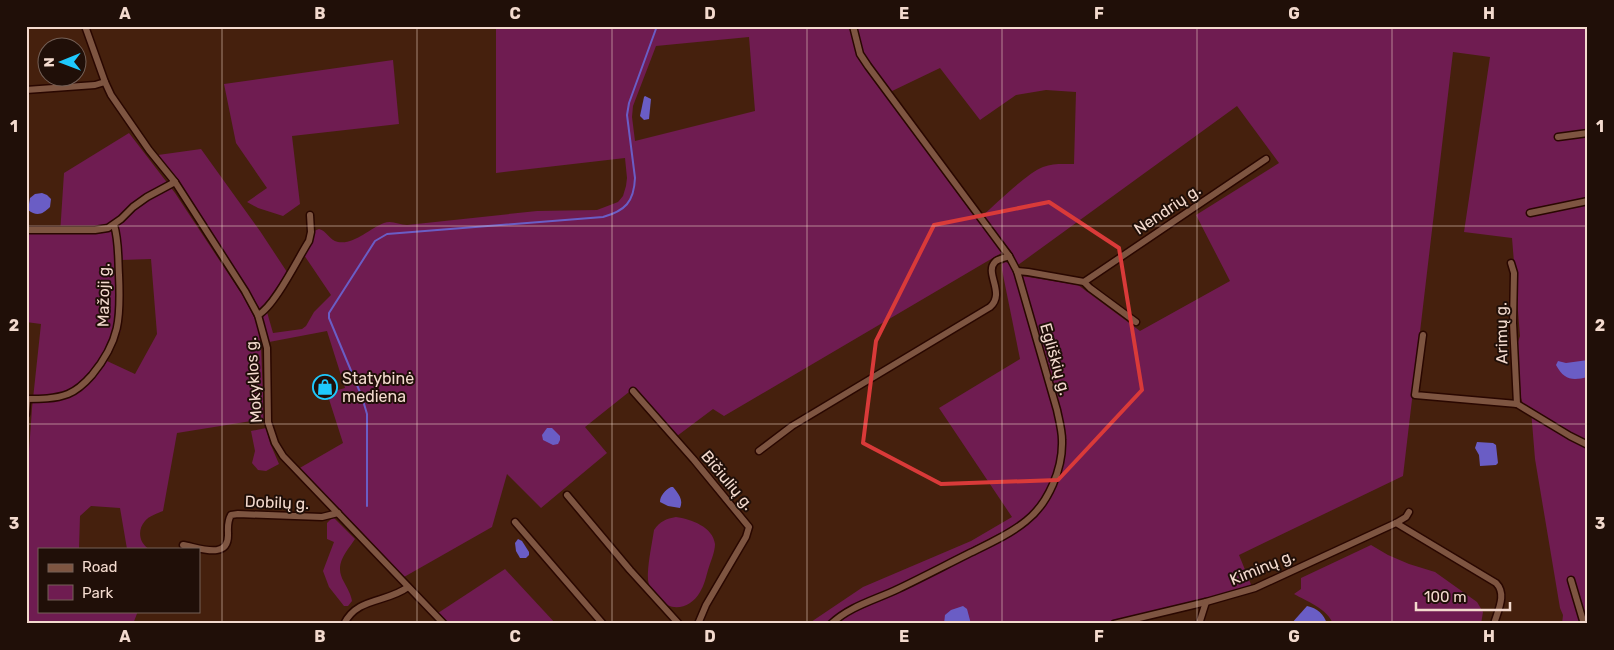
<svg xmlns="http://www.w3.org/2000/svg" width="1614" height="650" viewBox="0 0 1614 650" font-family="Rubik,sans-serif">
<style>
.green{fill:#6f1c51;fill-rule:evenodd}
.water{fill:#6a5dc5}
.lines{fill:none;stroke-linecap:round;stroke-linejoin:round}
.stream{stroke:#6a5dc5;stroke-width:2}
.minor-casing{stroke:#290700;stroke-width:9}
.minor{stroke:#7e5541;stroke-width:6}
.marked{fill:none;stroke:#d93a39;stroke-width:4;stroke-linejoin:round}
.grid{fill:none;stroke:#f3dace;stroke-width:1;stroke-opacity:0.55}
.labels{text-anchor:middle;stroke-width:4;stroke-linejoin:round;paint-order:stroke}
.street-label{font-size:16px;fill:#f3dace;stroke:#200f08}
.poi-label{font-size:16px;fill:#f3dace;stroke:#200f08;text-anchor:start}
.neatline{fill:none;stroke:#f3dace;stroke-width:2}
.grid-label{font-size:16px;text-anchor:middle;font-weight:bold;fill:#f3dace}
</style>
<rect width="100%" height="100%" fill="#45200d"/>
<!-- green -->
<g class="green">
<path d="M496,26H850L855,49L867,70L977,220L1003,252L724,416L713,409L677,436L634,388L585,427L607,453L541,508L507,474L492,527L404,577L355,525L298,469L343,443L327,393L345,388L327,331L269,342L260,309L181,185L158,155L201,149L260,231L287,272L265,305L273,333L302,329L306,326L314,312L331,295L304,255L311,244L314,231L319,229C327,231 329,240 338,242C354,245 370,228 384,223C392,220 399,225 407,225L537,211L597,210L618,202L623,196L626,186L627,178L625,158L496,173ZM749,37L755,111L635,141L632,117L633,106L656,46Z"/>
<path d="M856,26H1588V624H1562L1563,615L1560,608L1535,459L1531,410L1523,404L1521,398L1517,345L1520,336L1512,238L1464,232L1490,57L1453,52L1403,476L1239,555L1252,587L1101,624H836L844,617L905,589L1027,525L1036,517L1051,495L1065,445L1022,276L1078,285L1140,331L1230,281L1196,215L1279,163L1237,106L1018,265L1011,251L982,216C996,204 1027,173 1043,167C1053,163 1064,164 1074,164L1076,92L1046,90L1016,95L980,120L940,68L890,92L862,51Z"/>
<path d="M393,60L399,124L292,136L300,204L283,216L258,208L247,202L267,188L236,143L224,84Z"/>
<path d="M129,133L175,193L243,296L257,323L261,346L264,419L177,433L163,511C158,513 149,516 145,521C137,530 139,543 149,549H127L120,508L91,506L80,516L79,549H39V611H138L133,624H26V495L32,408L41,324L26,322V234H60L64,173ZM151,259L157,334L135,374L107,361L121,330V260Z"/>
<path d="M1005,262L1009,263L1013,270L1056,416C1057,425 1059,434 1059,443C1059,468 1046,500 1028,516C1022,522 1015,525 1008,529C968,549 928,571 887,590C866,600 845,607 828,624H808L863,587L971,541L1012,517L939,408L1020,359L1002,270V264Z"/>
<path d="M266,428L270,443L279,464L266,471L258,470L252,463L255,451L251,431Z"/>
<path d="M333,517L355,539C345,554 334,564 344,582C347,588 351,594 352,601L348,606H344L329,587L323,571L334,542L327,539V523Z"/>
<path d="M676,517C691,519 713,527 715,544C715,552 710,563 708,570C706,577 704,586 700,592C691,608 672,613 659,599C654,594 649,588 648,580C647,566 652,544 654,530C660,521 666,519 676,517Z"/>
<path d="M1371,545L1388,555L1409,564L1435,572L1477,602L1483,612L1481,624H1333C1328,609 1306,601 1294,594L1301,589V578Z"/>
<path d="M505,569L556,624H448L438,613Z"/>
</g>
<!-- water -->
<g class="water">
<path d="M645,96L651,99L649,119L644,120L640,116L644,97Z"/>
<path d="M42,193L47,195L51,199L50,207C43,214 37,217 28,210L30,198L35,194Z"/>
<path d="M1588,360V377C1572,381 1564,380 1556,365L1558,361L1566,363Z"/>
<path d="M547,428H552L560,436V440L558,444L553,445L543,440L542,435Z"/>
<path d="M1477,442L1493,443L1496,445L1498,463L1496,465L1480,466L1479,455L1475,448Z"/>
<path d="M671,487H673C678,493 684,500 680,508L668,506L660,502C660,496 665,490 671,487Z"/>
<path d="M518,539L522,541L529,552V555L526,558H520L516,551L515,543Z"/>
<path d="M963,606L967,609L971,624H944L945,615L951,610Z"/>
<path d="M1307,606C1317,608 1324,614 1327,624H1291Z"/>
</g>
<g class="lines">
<!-- stream -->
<path class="stream" d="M367,506V414L362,397L329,318V313L375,241L387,234L603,217C625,211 634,202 635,178L627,115L629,103L657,26"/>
<defs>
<g id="minor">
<path d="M85,26L105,82L111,95L149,150L175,182L245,291L258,315L267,348L268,422L275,443L283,456L444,624"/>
<path d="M26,90L95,85L105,82"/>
<path d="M1558,137L1588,133"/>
<path d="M1530,213L1588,201"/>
<path d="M26,230H95L108,228L121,219L133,207L147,197L175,182"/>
<path d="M1511,263L1514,273L1513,323L1517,404"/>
<path d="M1017,271L1028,272L1084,282L1090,288L1136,322"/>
<path d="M1084,282L1266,159"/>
<path d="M258,315C275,306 298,258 309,241L311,232L310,215"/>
<path d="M1423,335L1415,395L1517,404L1570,436L1588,445"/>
<path d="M633,391L694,460L749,527L746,537L706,605L698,624"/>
<path d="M26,399C40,399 55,399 68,394C78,390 85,383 92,375C120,341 121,318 119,275C118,259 119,241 114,225"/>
<path d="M26,414L27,399"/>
<path d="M759,451L792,426L990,307C1006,293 984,273 995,262C998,259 1005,258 1009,256"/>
<path d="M567,495L630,570L679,624"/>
<path d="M515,522L603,624"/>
<path d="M1396,523L1496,583C1507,594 1498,610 1494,624"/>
<path d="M183,545C200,548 229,560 228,534C228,527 227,522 231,515L238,514L322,517L338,513"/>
<path d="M1571,580L1584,624"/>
<path d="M344,624C357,597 387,603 408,587"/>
<path d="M831,624C850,606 875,600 898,589C921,578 944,566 966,555C986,545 1009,535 1026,521C1049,503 1063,468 1062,440C1062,430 1059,420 1057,410L1017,271L1009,256L868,66L860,54L853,26"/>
<path d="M1114,624L1206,602L1255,588L1396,523L1406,517L1409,512"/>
<path d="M1199,624L1206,602"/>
</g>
</defs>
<!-- minor casing -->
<use href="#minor" class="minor-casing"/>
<!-- minor -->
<use href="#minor" class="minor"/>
</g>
<!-- marked area -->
<path class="marked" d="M1049,202L1119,248L1142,390L1058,480L941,484L863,443L876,341L934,225Z"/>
<!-- grid -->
<path class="grid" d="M222,26V624M417,26V624M612,26V624M807,26V624M1002,26V624M1197,26V624M1392,26V624M26,226H1588M26,424H1588"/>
<!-- icons -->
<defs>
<symbol id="shop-ring" viewBox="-11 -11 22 22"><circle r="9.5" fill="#200f08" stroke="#1fc9fd" stroke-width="1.5"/><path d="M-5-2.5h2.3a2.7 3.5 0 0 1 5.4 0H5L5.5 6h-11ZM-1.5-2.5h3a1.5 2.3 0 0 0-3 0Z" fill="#1fc9fd"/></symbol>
</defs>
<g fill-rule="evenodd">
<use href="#shop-ring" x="311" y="373" width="28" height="28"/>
</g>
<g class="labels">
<!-- street labels -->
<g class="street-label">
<text transform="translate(1167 209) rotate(-34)" y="6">Nendrių g.</text>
<text transform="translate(103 295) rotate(-89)" y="6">Mažoji g.</text>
<text transform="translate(1501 333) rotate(-91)" y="6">Arimų g.</text>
<text transform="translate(1056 359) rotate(74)" y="6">Egliškių g.</text>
<text transform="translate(253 380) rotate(-94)" y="6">Mokyklos g.</text>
<text transform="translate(728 480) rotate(50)" y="6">Bičiulių g.</text>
<text transform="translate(277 502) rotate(2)" y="6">Dobilų g.</text>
<text transform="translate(1262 567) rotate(-22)" y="6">Kiminų g.</text>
</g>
<!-- poi labels -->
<g class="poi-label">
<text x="342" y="384">Statybinė<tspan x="342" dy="18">mediena</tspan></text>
</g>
</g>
<!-- border -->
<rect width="1614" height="650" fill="none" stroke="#200f08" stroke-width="55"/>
<!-- legend -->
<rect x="38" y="548" width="162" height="65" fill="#200f08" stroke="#746057"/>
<rect x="48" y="564" width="25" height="8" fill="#7e5541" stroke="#746057"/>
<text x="82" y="572" font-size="15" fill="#f3dace">Road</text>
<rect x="48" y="585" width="25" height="15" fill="#6f1c51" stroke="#746057"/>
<text x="82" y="598" font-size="15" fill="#f3dace">Park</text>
<!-- north arrow -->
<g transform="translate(62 62) rotate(269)"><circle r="24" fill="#200f08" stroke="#746057"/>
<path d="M0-4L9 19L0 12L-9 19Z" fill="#1fc9fd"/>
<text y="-8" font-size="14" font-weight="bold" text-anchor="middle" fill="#f3dace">N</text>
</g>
<!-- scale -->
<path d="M1416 602v8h94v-8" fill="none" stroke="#f3dace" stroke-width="2.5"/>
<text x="1424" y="602" font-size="15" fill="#f3dace" stroke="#200f08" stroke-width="4" paint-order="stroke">100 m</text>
<rect x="28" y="28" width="1558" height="594" class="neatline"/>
<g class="grid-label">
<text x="125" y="19">A</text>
<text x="320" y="19">B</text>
<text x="515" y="19">C</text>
<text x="710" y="19">D</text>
<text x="904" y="19">E</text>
<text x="1099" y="19">F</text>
<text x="1294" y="19">G</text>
<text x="1489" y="19">H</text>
<text x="14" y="132">1</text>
<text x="1600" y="132">1</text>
<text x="14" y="331">2</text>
<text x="1600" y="331">2</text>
<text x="14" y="529">3</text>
<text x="1600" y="529">3</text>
<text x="125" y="642">A</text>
<text x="320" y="642">B</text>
<text x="515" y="642">C</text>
<text x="710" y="642">D</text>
<text x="904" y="642">E</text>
<text x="1099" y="642">F</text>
<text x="1294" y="642">G</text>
<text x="1489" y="642">H</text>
</g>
</svg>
